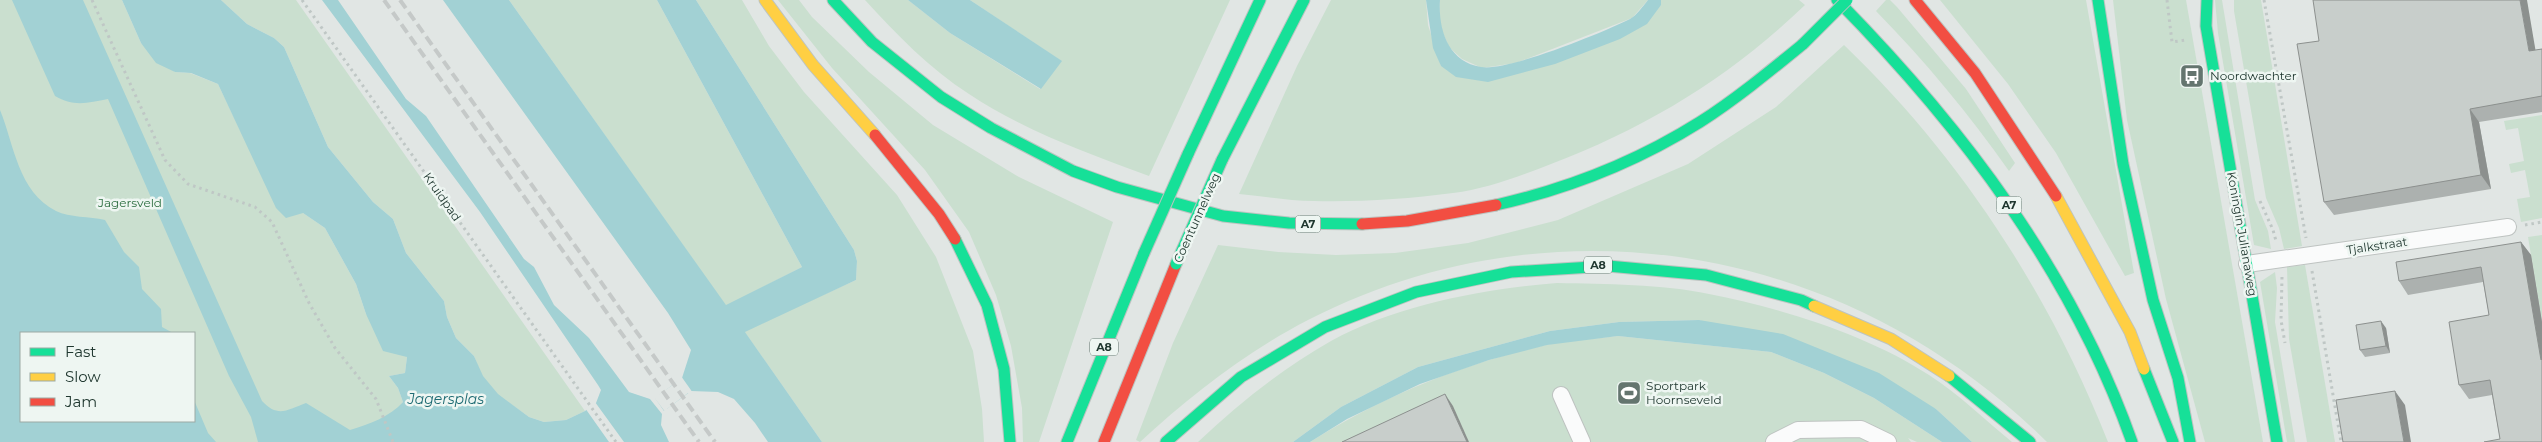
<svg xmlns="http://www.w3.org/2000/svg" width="2542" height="442" viewBox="0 0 2542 442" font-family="Montserrat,sans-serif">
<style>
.green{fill:#cadfcf;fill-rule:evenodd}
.water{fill:#a2d1d4}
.pier{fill:#e1e6e4}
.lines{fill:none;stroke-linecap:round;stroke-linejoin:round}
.street-casing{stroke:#bec3c1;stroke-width:18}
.fast-casing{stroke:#bdc4c1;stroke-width:13}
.slow-casing{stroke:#bdc4c1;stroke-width:13}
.jam-casing{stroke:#bdc4c1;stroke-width:13}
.path{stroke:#bfc7c5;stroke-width:3;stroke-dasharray:2.5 4;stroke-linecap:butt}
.street{stroke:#fafbfb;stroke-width:16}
.fast{stroke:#16e098;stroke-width:11}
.slow{stroke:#ffcf43;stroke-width:11}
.jam{stroke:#f24e42;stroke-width:11}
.rail{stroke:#c5c9c8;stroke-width:4;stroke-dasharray:10 5;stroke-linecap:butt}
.fast-bridge-casing{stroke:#bbc3c0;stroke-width:13;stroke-linecap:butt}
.fast-bridge{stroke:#16e098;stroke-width:11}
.wall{fill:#acb1af}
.shaded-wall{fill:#8c908e}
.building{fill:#c8cecb;stroke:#8c908e}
.labels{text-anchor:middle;stroke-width:5;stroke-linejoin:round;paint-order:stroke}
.shield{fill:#eef6f2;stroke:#5e716a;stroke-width:1}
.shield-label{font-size:11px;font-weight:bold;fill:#203830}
.poi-label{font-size:12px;fill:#203830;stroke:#eef6f2;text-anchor:start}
.street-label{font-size:12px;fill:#203830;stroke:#eef6f2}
.park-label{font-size:12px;fill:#2c6e40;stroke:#eef6f2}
.water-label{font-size:14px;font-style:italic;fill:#1d6a72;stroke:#eef6f2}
</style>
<rect width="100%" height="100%" fill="#e1e6e4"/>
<!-- green -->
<g class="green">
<path d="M0,0H122L141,43L175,72L190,73L218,84L241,132L303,213L325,228L356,284L366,314L407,357L405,373L389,376L398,388L403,402L397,409L400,442H0ZM21,333H194V421H21Z"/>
<path d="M221,0H296L585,411L566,420L544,422L529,417L498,395L482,376L474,356L456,338L447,317L444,301L406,253L393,219L373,202L328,147L284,47L274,38L247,24Z"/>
<path d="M509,0H657L802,267L726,306Z"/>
<path d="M696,0H742L769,46L804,92L897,195L936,257L973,351L982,409L984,442H822L744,331L856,280L857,261L854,250Z"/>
<path d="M778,0H799L812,17L869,72L933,125L1019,177L1113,222L1039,442H1023L1022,408L1011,346L996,295L969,232L925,170L832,68Z"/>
<path d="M865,0H908L950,33L1040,89L1061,61L970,0H1230L1149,176C1087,153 1025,131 969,94C930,69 896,34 865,0Z"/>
<path d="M1331,0H1426L1428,25L1441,66L1520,73L1661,5V0H1799L1805,5C1730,77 1648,127 1551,164C1520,176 1486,189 1453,193C1408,199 1360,202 1314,201C1289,201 1264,196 1239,194L1297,66Z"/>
<path d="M1440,0H1648L1632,18L1516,63L1482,68L1462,59L1449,47L1439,24Z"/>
<path d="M1886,0H1890L1897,7L1966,89L2015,163L2009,171C1969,114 1925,61 1876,11Z"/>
<path d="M1940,0H2086L2134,273L2125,276L2056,153L2008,84Z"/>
<path d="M2113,0H2186L2263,442H2205L2166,299L2127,120Z"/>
<path d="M2215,0H2222L2255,200L2268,231L2271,249L2254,245L2218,33Z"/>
<path d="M2234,0H2261L2302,246L2284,249L2279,228L2266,198L2234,11Z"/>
<path d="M1844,45C1960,156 2049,293 2108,442H2047C1850,247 1558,192 1308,320C1246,352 1190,396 1140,442L1136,440L1173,343L1218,245L1278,252L1336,255L1395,253L1468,243L1558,220L1688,164L1776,107Z"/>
<path d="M2542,115V218L2521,222L2517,199L2530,197L2525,170L2511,173L2509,164L2524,161L2518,128L2506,130L2504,121Z"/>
<path d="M2542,235V322L2528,237Z"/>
<path d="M2305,265L2335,442H2307L2289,339L2287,267Z"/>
<path d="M2275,272L2277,288L2275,322L2295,442H2287L2260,282Z"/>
<path d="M1557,283C1605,284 1662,284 1709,294C1781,308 1868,335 1929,375C1959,394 1985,420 2012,442H1972L1936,409L1699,320L1619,322L1550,331L1418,367L1341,407L1293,442H1198C1238,404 1283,368 1331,341C1397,305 1483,289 1557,283Z"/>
<path d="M1618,336L1771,352L1824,373L1874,398L1942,442H1917L1908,438L1911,442H1310C1383,396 1462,364 1546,345C1569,340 1594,339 1618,336Z"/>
</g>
<!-- water -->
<g class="water">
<path d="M12,0H83L262,401C278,418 287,410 306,403L350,430C369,424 390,417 403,402L398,388L389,376L405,373L407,357L383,351L366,314L356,284L325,228L303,213L286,218L276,208L218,84L191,73L175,72L156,63L141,43L122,0H221L247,24L274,38L284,47L328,147L373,202L393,219L406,253L444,301L447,317L456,338L474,356L483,376L498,394L529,417L544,422L566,420L585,411L596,403L601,390L598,385L480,212L322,0H338L406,99L426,116L524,259L534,267L554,305L589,338L629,392L650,399L662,414L661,425L669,442H258L251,417L229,376L108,99C88,103 73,107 55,96Z"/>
<path d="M443,0H509L726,305L802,267L657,0H696L854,250L857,261L856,280L745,332L822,442H768L755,423L734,399L718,392L691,391L664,411L655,398L682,378L691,350L668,313Z"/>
<path d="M908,0H970L1062,61L1041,89L950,33Z"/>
<path d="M1426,0H1440C1438,29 1448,62 1481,67C1507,72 1604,32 1630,19C1637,15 1643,6 1648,0H1661V5L1647,24L1620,39L1555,64L1488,82L1456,77L1441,66L1433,48Z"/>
<path d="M0,110C14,144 18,192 56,211C70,218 89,216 105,220L124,252L139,267L142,289L161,309L162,327L173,333H21V421H194V400L208,433L216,442H0Z"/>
<path d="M1699,320L1783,334L1879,373L1936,409L1972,442H1942L1874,398L1824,373L1771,352L1618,336L1547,345L1489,360L1420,384L1347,419L1310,442H1293L1341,407L1418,367L1550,331L1619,322Z"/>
</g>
<!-- pier -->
<g class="pier">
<path d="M681,376L693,393H688L667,409L668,411L666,413L653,396L656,394L658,395L674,384Z"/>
<path d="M595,400V402L624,442H609L585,408Z"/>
</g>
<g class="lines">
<defs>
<g id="street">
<path d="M2247,264L2508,227"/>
<path d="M1561,395L1582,442"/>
<path d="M1774,442L1798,430L1861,429L1888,442"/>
</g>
<g id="fast">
<path d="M833,0L872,42L941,97L991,128L1073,171L1117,187L1223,216L1289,223L1362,224"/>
<path d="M1837,0C1962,127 2072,272 2132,442"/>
<path d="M2098,0L2123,164L2153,300L2178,378L2190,442"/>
<path d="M2207,0L2206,26L2277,442"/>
<path d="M1188,154L1260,0"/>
<path d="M1222,160L1304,0"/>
<path d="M1496,205C1567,189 1638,161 1700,122C1736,99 1770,71 1803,44"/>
<path d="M955,239L987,305L1004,369L1010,442"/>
<path d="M2144,369L2173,442"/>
<path d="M1949,376L2030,442"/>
<path d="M1067,442L1144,253"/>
<path d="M1166,442L1241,377L1325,327L1416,292L1511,272L1608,266L1706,275L1801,300L1814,306"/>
</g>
<g id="slow">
<path d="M765,0L813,65L875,135"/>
<path d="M2056,196L2130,332L2144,369"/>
<path d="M1814,306L1891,339L1949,376"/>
</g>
<g id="jam">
<path d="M1915,0L1975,73L2056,196"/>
<path d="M875,135L939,214L955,239"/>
<path d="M1362,224L1407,221L1496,205"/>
<path d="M1104,442L1176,264"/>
</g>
</defs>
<!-- street casing -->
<use href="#street" class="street-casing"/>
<!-- fast casing -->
<use href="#fast" class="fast-casing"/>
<!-- slow casing -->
<use href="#slow" class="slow-casing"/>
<!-- jam casing -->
<use href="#jam" class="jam-casing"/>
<!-- path -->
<g class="path">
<path d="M92,0L165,160L188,184L255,207L272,222L309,303L335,348L376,399L393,442"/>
<path d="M302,0L616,442"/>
<path d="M2167,0L2172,42L2186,40"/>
<path d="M2264,0L2306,238"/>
<path d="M2260,201L2273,230L2276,241"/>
<path d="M2525,225L2542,222"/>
<path d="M2312,271L2341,442"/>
<path d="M2282,277L2281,320L2285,343"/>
</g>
<!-- street -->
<use href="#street" class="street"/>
<!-- fast -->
<use href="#fast" class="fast"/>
<!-- slow -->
<use href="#slow" class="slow"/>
<!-- jam -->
<use href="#jam" class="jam"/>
<!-- rail -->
<g class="rail">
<path d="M384,0L699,442"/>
<path d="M400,0L715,442"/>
</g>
<defs>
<g id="fast-bridge">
<path d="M1803,44L1847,0"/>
<path d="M1144,253L1188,154"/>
<path d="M1176,264L1222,160"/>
</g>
</defs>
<!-- fast-bridge casing -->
<use href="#fast-bridge" class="fast-bridge-casing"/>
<!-- fast-bridge -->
<use href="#fast-bridge" class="fast-bridge"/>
</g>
<!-- wall -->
<g class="wall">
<path d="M2542,49V112L2479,122L2491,189L2334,215L2324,202L2536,50Z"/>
<path d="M2521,242L2531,255L2542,322V442L2500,439L2492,395L2469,399L2459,385L2489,315L2483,282L2408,295L2399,281Z"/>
<path d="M2386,328L2390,353L2365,357L2360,350Z"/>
</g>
<!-- shaded-wall -->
<g class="shaded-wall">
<path d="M2520,0H2527L2538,65L2529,51Z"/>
<path d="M2470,109L2479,122L2491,189L2481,175Z"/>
<path d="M2521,242L2531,255L2542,322V361L2541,360Z"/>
<path d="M2381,321L2386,328L2390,353L2386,346Z"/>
<path d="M2395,391L2405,405L2411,442H2404Z"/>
<path d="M1445,394L1453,406L1469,442H1467Z"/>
</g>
<!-- building -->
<g class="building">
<path d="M2313,0H2520L2529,51L2542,49V96L2470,109L2481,175L2324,202L2297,44L2319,41Z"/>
<path d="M2521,242L2541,360L2542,359V442H2484L2500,439L2490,380L2459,385L2449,322L2489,315L2481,267L2399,281L2396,262Z"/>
<path d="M2381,321L2386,346L2360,350L2356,325Z"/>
<path d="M2395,391L2404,442H2343L2336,400Z"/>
<path d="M1445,394L1467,442H1342Z"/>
</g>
<!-- icons -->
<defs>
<symbol id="bus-square" viewBox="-11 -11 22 22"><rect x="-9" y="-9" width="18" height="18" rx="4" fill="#64756f" stroke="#eef6f2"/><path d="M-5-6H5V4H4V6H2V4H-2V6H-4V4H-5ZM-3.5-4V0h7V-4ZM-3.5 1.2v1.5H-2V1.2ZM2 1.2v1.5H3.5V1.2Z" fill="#fff"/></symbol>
<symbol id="stadium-square" viewBox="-11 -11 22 22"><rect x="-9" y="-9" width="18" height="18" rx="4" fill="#64756f" stroke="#eef6f2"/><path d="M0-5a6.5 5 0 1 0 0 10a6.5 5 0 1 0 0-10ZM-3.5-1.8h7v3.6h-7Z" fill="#fff"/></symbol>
</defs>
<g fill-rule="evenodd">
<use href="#bus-square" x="2178" y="62" width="28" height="28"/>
<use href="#stadium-square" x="1615" y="379" width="28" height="28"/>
</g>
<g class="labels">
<!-- shield labels -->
<g class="shield">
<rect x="1996.5" y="196.5" width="25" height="17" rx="4"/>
<rect x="1295.5" y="215.5" width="25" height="17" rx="4"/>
<rect x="1584" y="256.5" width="28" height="17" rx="4"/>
<rect x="1090" y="338.5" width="28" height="17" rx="4"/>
</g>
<g class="shield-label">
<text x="2009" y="209">A7</text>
<text x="1308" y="228">A7</text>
<text x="1598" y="269">A8</text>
<text x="1104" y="351">A8</text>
</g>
<!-- poi labels -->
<g class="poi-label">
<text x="2210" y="80">Noordwachter</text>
<text x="1646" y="390">Sportpark<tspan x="1646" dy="14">Hoornseveld</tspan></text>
</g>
<!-- street labels -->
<g class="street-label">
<text transform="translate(442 197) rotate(55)" y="4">Kruidpad</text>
<text transform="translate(1197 218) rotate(-66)" y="4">Coentunnelweg</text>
<text transform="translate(2242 234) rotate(80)" y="4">Koningin Julianaweg</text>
<text transform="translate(2377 246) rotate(-8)" y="4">Tjalkstraat</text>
</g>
<!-- park labels -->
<g class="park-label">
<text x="130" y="207">Jagersveld</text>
</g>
<!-- water labels -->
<g class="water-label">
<text x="446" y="404">Jagersplas</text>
</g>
</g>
<!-- legend -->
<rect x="20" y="332" width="175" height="90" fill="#eef6f2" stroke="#9caaa4"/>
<rect x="30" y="348" width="25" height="8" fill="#16e098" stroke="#9caaa4"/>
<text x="65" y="357" font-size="15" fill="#203830">Fast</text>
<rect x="30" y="373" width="25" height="8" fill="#ffcf43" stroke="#9caaa4"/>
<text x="65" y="382" font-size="15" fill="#203830">Slow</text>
<rect x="30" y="398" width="25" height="8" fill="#f24e42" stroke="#9caaa4"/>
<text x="65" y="407" font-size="15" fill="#203830">Jam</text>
</svg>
